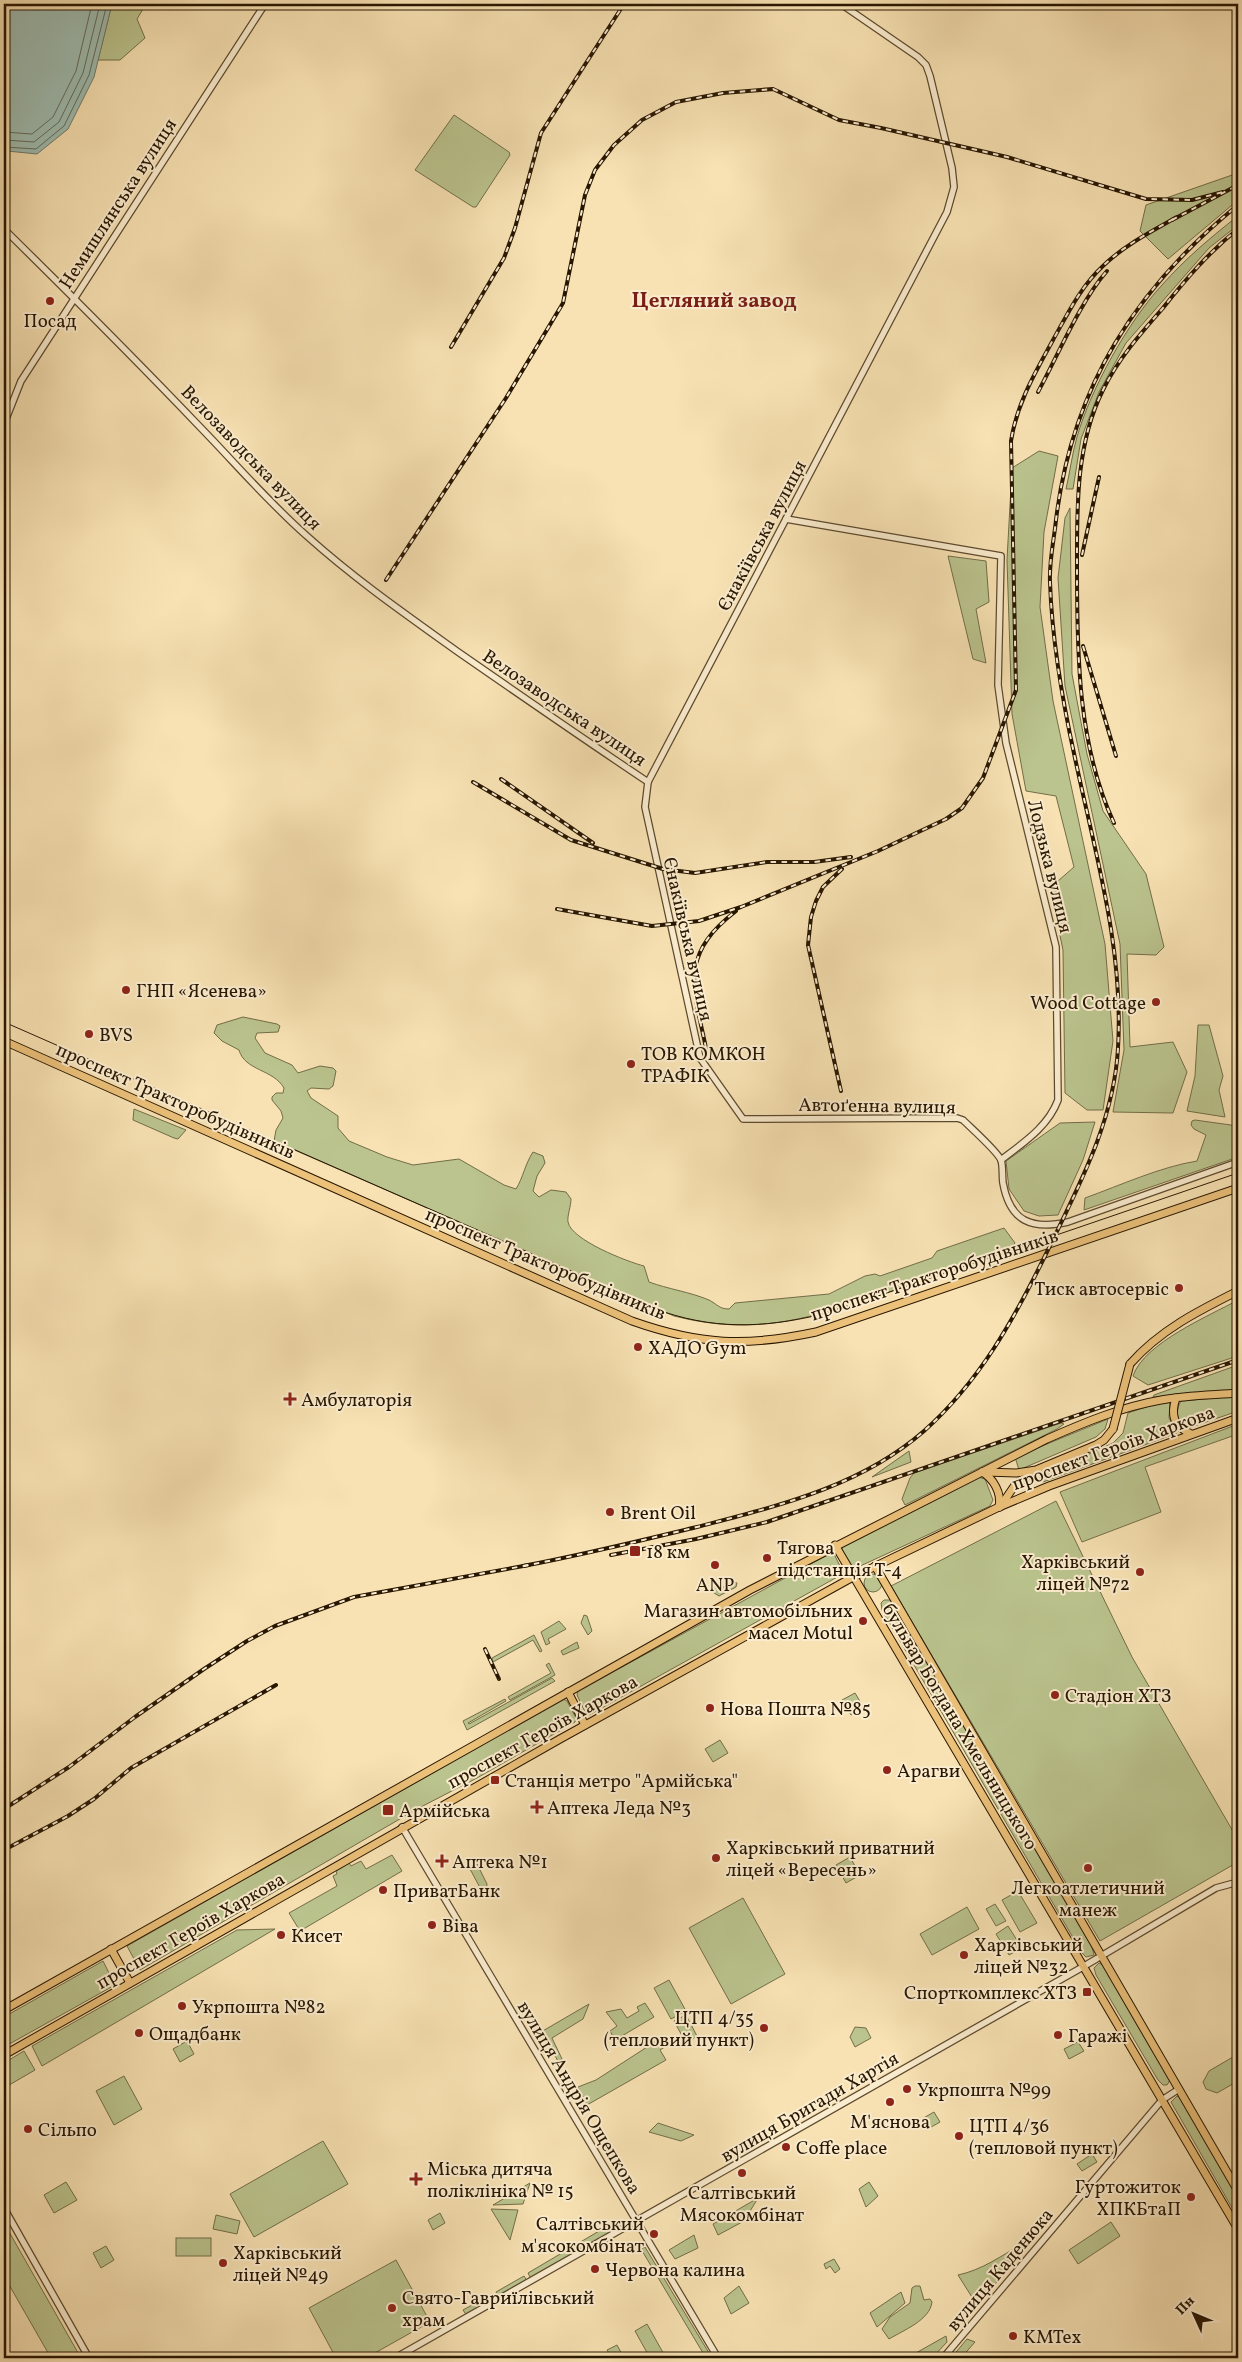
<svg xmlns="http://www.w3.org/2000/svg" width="1242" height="2362" viewBox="0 0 1242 2362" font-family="Vollkorn,serif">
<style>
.green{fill:#bbc48e;stroke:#726d48}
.water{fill:#9ebdb2;stroke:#6f7a6b}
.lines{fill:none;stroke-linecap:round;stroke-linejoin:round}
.shore{stroke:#636a5a;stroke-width:1}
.minor-casing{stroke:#5c492e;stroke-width:8}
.major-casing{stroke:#281601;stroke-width:9}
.minor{stroke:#faecce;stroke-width:5.5}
.major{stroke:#ecc17a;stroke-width:7}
.tram{stroke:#281601;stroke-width:1}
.rail-casing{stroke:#281601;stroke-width:4}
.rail{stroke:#faecce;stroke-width:2;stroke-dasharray:5.5;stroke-linecap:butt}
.major-bridge-casing{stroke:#281601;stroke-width:9;stroke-linecap:butt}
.major-bridge{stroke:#ecc17a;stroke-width:7}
.poi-dot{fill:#8f2418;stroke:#faecce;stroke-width:2}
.labels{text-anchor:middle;stroke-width:4;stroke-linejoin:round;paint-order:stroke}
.street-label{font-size:19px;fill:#281601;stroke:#faecce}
.poi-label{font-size:19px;fill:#281601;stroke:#faecce;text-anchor:start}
.quarter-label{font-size:21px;font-weight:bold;fill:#7a1f14;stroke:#faecce}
</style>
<rect width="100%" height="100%" fill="#f8e2b3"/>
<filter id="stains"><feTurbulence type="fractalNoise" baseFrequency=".004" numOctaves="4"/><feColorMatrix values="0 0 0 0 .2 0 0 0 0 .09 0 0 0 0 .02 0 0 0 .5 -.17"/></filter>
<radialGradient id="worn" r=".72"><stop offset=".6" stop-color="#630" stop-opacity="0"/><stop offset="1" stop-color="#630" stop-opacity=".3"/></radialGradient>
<!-- green -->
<g class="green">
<path d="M112,4H146L137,19L145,38L120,60H98Z"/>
<path d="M454,115L509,152L510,155L476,207H473L415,170Z"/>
<path d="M1238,173V200L1168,259L1140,231L1146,205Z"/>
<path d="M1238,216V225L1209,248L1126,343L1099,392L1081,439L1073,489H1066C1070,472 1072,454 1077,437C1091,388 1128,322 1162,285C1185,259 1211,237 1238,216Z"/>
<path d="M1039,451L1058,456L1044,532L1040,607L1053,701L1105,944L1113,1041L1103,1110H1087L1065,1093L1063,950L1050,888L1074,867L1056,796L1026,791L1012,714L1007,560L1012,468Z"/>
<path d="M1070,508L1072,674L1087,754L1103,811L1146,874L1164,947L1156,955L1127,954L1130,1047L1173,1042L1187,1072L1173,1113L1113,1112L1124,1050L1120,944L1065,686L1058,578L1065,518Z"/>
<path d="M948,556L986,561L989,602L976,609L986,663L973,659Z"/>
<path d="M243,1017L277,1024L280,1026L278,1032L257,1033L255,1038L265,1053L292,1065L298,1073L320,1066L333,1068L336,1071L333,1086L329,1089L311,1088L307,1091L311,1098L338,1116V1128L349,1141L387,1157L413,1165L459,1159L504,1185L516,1189C523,1178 525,1164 533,1152L543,1156L545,1163L537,1176L533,1191L539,1197L551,1190L566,1192L571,1199C571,1206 567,1216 568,1222C571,1240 628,1262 644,1266L649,1282C668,1289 690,1292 709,1300C717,1304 719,1309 729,1309L735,1303L829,1294L865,1276L875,1274L880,1276L932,1258L937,1251L1004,1228L1015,1243L1008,1251C969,1265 929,1278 889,1292C812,1318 756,1337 674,1316L274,1141L276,1130L283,1118L281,1111L272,1100V1097L276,1093H283L284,1088C273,1069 245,1071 239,1050L222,1041L214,1033L217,1025Z"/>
<path d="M1198,1025H1209L1223,1076L1219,1090L1225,1117L1187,1111L1195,1076Z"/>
<path d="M134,1109L186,1130L178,1139L174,1138L133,1120Z"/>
<path d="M1195,1120L1238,1126V1157L1084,1210L1085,1198C1121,1185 1160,1167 1197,1161L1206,1135L1194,1129L1191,1125L1192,1121Z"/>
<path d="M1095,1122L1083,1160L1058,1215L1039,1216L1024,1211L1009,1189L1006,1161L1060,1123Z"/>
<path d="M1238,1300V1356L1148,1385L1133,1376C1144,1343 1209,1316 1238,1300Z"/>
<path d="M1238,1365V1390L1153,1397L1154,1395Z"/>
<path d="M1238,1396V1411L1189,1428C1176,1425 1175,1411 1181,1401Z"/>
<path d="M1170,1402L1169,1418L1177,1433L1043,1482L1040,1480V1476L1113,1443L1123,1433L1128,1413L1155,1404Z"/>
<path d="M1108,1419L1105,1429L1096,1437L1019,1470L1015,1457Z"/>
<path d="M1061,1423L1064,1424L1057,1429L905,1505L902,1499L910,1478L914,1473Z"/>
<path d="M1238,1424V1434L1145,1467L1161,1512L1082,1542L1060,1492Z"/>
<path d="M909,1451L911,1462L872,1477Z"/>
<path d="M978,1477L985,1479L993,1500L990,1506L856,1568L852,1567L841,1551L844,1544Z"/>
<path d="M1056,1501L1132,1657L1238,1840V1862L1100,1941L891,1586Z"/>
<path d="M829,1554H834L842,1570L841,1575L589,1715L585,1712L577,1695L578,1691Z"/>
<circle cx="873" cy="1583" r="9"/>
<path d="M733,1582L737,1583L736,1587L719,1596L711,1591L713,1586L725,1587Z"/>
<path d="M884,1600H890L892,1602L1092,1947L1094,1955L1086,1957L1082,1953L882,1610L881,1603Z"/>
<path d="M584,1615L587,1616L592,1631L588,1635L581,1623Z"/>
<path d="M559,1621L566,1629L548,1639L550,1643L546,1645L541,1632Z"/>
<path d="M534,1635L542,1651L540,1652L533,1640L493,1662L492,1658Z"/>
<path d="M577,1642L579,1648L563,1655L561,1651Z"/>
<path d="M549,1663L555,1675L510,1700L508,1697L551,1673L546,1665Z"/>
<path d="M552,1678L555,1681L467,1730L463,1721L505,1699L506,1701L468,1723L469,1724Z"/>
<path d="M855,1693L864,1708L851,1715L842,1700Z"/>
<path d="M563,1699L567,1701L576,1718L575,1722L477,1778L417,1809L140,1970L127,1946Z"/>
<path d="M720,1740L728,1753L713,1762L705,1749Z"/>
<path d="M392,1855L402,1871L300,1931L289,1913L337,1886L333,1876L337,1874L336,1871L349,1863L351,1866L361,1861L366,1869Z"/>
<path d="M850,1857L860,1875L846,1883L836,1865Z"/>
<path d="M477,1864L487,1884L485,1897L470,1869Z"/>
<path d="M1018,1891L1037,1923L1020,1932L1002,1900Z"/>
<path d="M743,1898L785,1974L731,2004L689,1928Z"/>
<path d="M995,1904L1006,1921L996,1926L986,1909Z"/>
<path d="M967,1907L979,1929L932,1955L920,1934Z"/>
<path d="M1008,1926L1022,1948L1009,1955L996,1934Z"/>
<path d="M275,1929L42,2066L32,2046L237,1930Z"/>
<path d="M103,1961L115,1985L4,2047V2017Z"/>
<path d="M1099,1963L1104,1965L1170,2080L1167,2085H1163L1158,2080L1096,1975L1094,1968Z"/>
<path d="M669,1980L686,2011L671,2019L654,1988Z"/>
<path d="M645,2003L654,2017L615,2040L610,2031L617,2026L606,2012L621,2009L627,2018L639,2011L637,2007Z"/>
<path d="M589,2004L583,2019L552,2038L562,2059L558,2061L541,2032Z"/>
<path d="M686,2015L697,2036L686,2043L674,2021Z"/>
<path d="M855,2027L866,2028L871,2038L855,2047L850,2037Z"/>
<path d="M664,2036L671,2043L660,2050L666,2060L587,2105L578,2087L596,2080Z"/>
<path d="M187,2041L194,2054L180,2062L173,2049Z"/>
<path d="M1078,2042L1084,2051L1069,2059L1064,2049Z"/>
<path d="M24,2051L35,2070L4,2088V2063Z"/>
<path d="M1238,2054V2081L1217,2093L1206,2089L1203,2082L1209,2071Z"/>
<path d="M124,2076L142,2109L114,2125L96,2091Z"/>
<path d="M1177,2096L1181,2098L1238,2198V2218L1171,2102Z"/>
<path d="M934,2112L940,2122L926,2130L920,2120Z"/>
<path d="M658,2123L694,2135L681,2141L649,2132Z"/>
<path d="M323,2141L348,2184L254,2237L230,2194Z"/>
<path d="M1092,2154L1097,2162L1082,2171L1077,2164Z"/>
<path d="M66,2182L77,2200L54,2213L44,2195Z"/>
<path d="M869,2182L878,2196L866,2207L859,2189Z"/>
<path d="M530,2183L523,2204L493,2205Z"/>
<path d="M758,2198L744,2221L718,2235L713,2224Z"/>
<path d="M491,2209L518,2210L510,2240Z"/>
<path d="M440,2213L445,2223L433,2230L428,2220Z"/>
<path d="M216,2215L240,2221L237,2234L213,2229Z"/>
<path d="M616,2221L619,2227L531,2279L528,2273Z"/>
<path d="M1111,2222L1120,2236L1078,2264L1069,2250Z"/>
<path d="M4,2223L81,2358H51L4,2276Z"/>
<path d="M694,2235L698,2248L675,2259L669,2250Z"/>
<rect x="176" y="2238" width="35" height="18"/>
<path d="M1022,2244L1025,2249L977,2305L958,2275C982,2270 1001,2256 1022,2244Z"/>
<path d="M106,2246L114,2260L101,2268L93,2253Z"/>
<path d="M645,2247L712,2358H706L641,2249Z"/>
<path d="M834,2259L840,2269L835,2273L830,2266L826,2269L824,2264Z"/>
<path d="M396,2260L430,2322L366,2358H336L309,2308Z"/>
<path d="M524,2276L527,2281L499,2297L496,2292Z"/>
<path d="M739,2286L749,2303L731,2314L724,2298Z"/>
<path d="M915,2286H920L924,2300L930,2299L932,2302C930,2320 904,2330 889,2339L882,2329L890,2317L910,2303L912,2288Z"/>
<path d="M901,2292L905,2303L877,2327L870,2313Z"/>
<path d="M492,2294L495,2299L467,2316L463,2310Z"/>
<path d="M647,2324L666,2358H650L635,2331Z"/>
<path d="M946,2336L947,2342L932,2358H907Z"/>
<path d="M967,2339L975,2342L961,2358H951Z"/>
<path d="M617,2345L624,2358H612L607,2350Z"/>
</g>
<!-- water -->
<path class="water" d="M4,4H112L94,77L68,129L37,154L7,151L4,153Z"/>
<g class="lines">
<!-- shore -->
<g class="shore">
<path d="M4,132L32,134L53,117L76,71L92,4"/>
<path d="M4,140L34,142L59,122L83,73L100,4"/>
<path d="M4,147L36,149L64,126L89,75L107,4"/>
</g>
<defs>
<g id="minor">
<path d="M841,4L918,57L926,65L930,76L952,168L954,187L947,212L648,782L645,807L700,1058L743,1119L957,1118L963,1120C971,1128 997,1151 1001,1160C1003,1166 1002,1176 1003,1183C1010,1222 1032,1230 1068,1222L1238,1162"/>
<path d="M4,229C70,294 136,360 200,427C236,464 269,503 308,537C356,580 408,616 461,654C523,697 585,740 648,782"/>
<path d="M4,424L21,381L265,4"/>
<path d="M786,519L1001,556L998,685L1006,743L1056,947L1058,1100C1048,1127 1023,1143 1001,1160"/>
<path d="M402,1827L718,2358"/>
<path d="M4,2208L89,2358"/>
<path d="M395,2358L1081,1968L1216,1888L1238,1882"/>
<path d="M943,2358L1162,2100L1179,2089"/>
</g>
<g id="major">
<path d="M4,1041L632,1321C700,1345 746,1347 816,1332L1238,1188"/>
<path d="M1130,1364C1160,1330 1198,1311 1238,1291"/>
<path d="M1176,1398C1170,1416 1174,1426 1191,1434"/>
<path d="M982,1472C993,1478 1002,1493 999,1507"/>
<path d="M985,1472L1016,1473L1036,1470L1096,1445L1104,1440L1113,1429"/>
<path d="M1000,1507L1015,1485L1033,1472"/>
<path d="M835,1545L1238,2229"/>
<path d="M875,1566L1238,2191"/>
<path d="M568,1692L585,1725"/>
<path d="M111,1949L130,1983"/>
<path d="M4,2010L750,1590L1047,1439C1083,1423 1121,1407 1161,1400C1186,1395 1213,1395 1238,1393"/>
<path d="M4,2055L560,1739L853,1577L999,1507L1049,1486L1238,1418"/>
</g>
</defs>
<!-- minor casing -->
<use href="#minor" class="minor-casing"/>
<!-- major casing -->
<use href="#major" class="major-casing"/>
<!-- minor -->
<use href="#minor" class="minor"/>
<!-- major -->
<use href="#major" class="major"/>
<!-- tram -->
<path class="tram" d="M4,1022L664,1312C722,1331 772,1327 831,1312L1238,1173"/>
<defs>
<g id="rail">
<path d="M1172,220L1238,185"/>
<path d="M451,347L504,258L515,228L541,133L624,4"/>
<path d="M1038,392C1057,357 1081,300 1107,271"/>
<path d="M1082,555L1099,477"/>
<path d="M386,580L506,398L563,303L585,195L595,170L614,145L642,120L676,102L723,93L773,89L839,120L881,128L1007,157L1146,199L1192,200L1223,192"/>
<path d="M1083,646L1116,756"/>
<path d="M501,779L593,843"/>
<path d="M473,782L571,840L663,869L695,873L767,862H814L851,857"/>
<path d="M1114,823C1078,746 1077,655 1077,571C1077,511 1075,446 1103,390C1118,359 1141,333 1163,308C1186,279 1209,252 1238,229"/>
<path d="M557,909L652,926L699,921L741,907L878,851L946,819L962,808L983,778L1016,690L1011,441C1017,403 1035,373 1053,340C1068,313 1081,286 1104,265C1125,245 1152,231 1177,217"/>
<path d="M706,1048C693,986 679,955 736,911"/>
<path d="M841,1091L808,945L811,917L816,901L823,887L842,869"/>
<path d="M611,1555L696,1539L767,1522L1238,1360"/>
<path d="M523,1566C582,1555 639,1541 697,1527C777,1506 860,1487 924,1431C979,1382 1013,1321 1045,1256C1077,1189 1114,1123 1118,1048C1124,949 1095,853 1075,758C1062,699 1052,641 1050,582C1049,561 1054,540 1056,520C1072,387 1136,288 1238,205"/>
<path d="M485,1649L499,1679"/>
<path d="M4,1809L69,1767L135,1717L204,1669L247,1641L275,1626L354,1597L529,1565"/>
<path d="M4,1850L68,1816L94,1799L131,1768L276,1685"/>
</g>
</defs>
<!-- rail casing -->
<use href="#rail" class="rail-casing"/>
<!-- rail -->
<use href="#rail" class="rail"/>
<defs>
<path id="major-bridge" d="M1113,1429L1130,1364"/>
</defs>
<!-- major-bridge casing -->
<use href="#major-bridge" class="major-bridge-casing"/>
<!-- major-bridge -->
<use href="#major-bridge" class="major-bridge"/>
</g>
<!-- markers -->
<g class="poi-dot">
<circle cx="50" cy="301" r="5"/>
<circle cx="126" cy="990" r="5"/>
<circle cx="1156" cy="1002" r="5"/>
<circle cx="89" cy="1034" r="5"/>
<circle cx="631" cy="1064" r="5"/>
<circle cx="1179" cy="1288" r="5"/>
<circle cx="638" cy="1347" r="5"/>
<path d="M287.5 1391.5h5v5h5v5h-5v5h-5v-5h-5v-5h5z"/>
<circle cx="610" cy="1512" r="5"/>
<rect x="629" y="1545" width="12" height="12" rx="2.5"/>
<circle cx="767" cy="1558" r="5"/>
<circle cx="715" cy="1565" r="5"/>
<circle cx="1140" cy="1572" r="5"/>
<circle cx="863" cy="1621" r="5"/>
<circle cx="1055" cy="1695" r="5"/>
<circle cx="710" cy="1708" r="5"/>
<circle cx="887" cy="1770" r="5"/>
<rect x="490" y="1775" width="10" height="10" rx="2.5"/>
<path d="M534.5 1799.5h5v5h5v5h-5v5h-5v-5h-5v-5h5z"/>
<rect x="382" y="1804" width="12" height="12" rx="2.5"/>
<circle cx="716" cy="1858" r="5"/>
<path d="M439.5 1853.5h5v5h5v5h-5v5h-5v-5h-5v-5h5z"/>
<circle cx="1088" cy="1868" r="5"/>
<circle cx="383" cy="1890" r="5"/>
<circle cx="432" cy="1925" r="5"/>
<circle cx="281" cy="1935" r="5"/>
<circle cx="964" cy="1955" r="5"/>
<rect x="1082" y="1987" width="10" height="10" rx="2.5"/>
<circle cx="182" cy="2006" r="5"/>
<circle cx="764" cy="2028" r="5"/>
<circle cx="139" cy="2033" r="5"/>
<circle cx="1058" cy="2035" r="5"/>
<circle cx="907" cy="2089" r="5"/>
<circle cx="890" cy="2102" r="5"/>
<circle cx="28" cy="2129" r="5"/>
<circle cx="959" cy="2136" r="5"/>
<circle cx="786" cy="2147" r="5"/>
<circle cx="742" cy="2173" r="5"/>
<path d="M413.5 2171.5h5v5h5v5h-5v5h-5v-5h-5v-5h5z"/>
<circle cx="1191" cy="2197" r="5"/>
<circle cx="654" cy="2234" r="5"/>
<circle cx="223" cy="2263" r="5"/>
<circle cx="595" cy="2269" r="5"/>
<circle cx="392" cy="2308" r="5"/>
<circle cx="1013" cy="2336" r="5"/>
</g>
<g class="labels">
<!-- street labels -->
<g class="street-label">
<text transform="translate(117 203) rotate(-57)" y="7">Немишлянська вулиця</text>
<text transform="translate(252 457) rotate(46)" y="7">Велозаводська вулиця</text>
<text transform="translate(761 535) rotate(-62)" y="7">Єнакіївська вулиця</text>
<text transform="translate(565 707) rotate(34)" y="7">Велозаводська вулиця</text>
<text transform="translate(1051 866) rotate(76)" y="7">Лодзька вулиця</text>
<text transform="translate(689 939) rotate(77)" y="7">Єнакіївська вулиця</text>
<text transform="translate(176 1100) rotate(24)" y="7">проспект Тракторобудівників</text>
<text transform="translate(877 1105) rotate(1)" y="7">Автоґенна вулиця</text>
<text transform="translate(546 1263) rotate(23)" y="7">проспект Тракторобудівників</text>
<text transform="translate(934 1274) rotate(-18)" y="7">проспект Тракторобудівників</text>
<text transform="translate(1113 1447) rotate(-20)" y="7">проспект Героїв Харкова</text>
<text transform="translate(961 1726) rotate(59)" y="7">бульвар Богдана Хмельницького</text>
<text transform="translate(542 1731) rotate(-29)" y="7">проспект Героїв Харкова</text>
<text transform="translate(190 1930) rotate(-30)" y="7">проспект Героїв Харкова</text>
<text transform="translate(580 2097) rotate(59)" y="7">вулиця Андрія Ощепкова</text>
<text transform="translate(809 2106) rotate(-30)" y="7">вулиця Бригади Хартія</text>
<text transform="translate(999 2269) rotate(-50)" y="7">вулиця Каденюка</text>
</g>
<!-- poi labels -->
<g class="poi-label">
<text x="50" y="327" text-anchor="middle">Посад</text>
<text x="136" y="997">ГНП «Ясенева»</text>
<text x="1146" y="1009" text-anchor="end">Wood Cottage</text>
<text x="99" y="1041">BVS</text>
<text x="641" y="1060">ТОВ КОМКОН<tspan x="641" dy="22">ТРАФІК</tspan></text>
<text x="1169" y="1295" text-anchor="end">Тиск автосервіс</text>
<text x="648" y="1354">ХАДО Gym</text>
<text x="301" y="1406">Амбулаторія</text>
<text x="620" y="1519">Brent Oil</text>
<text x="777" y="1554">Тягова<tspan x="777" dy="22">підстанція Т-4</tspan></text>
<text x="646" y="1558">18 км</text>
<text x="1130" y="1568" text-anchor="end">Харківський<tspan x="1130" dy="22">ліцей №72</tspan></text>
<text x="715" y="1591" text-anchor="middle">ANP</text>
<text x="853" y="1617" text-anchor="end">Магазин автомобільних<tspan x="853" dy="22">масел Motul</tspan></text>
<text x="1065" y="1702">Стадіон ХТЗ</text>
<text x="720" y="1715">Нова Пошта №85</text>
<text x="897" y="1777">Арагви</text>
<text x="505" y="1787">Станція метро "Армійська"</text>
<text x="547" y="1814">Аптека Леда №3</text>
<text x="399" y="1817">Армійська</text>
<text x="726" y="1854">Харківський приватний<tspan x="726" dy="22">ліцей «Вересень»</tspan></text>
<text x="452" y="1868">Аптека №1</text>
<text x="1088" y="1894" text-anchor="middle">Легкоатлетичний<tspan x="1088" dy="22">манеж</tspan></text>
<text x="393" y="1897">ПриватБанк</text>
<text x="442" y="1932">Віва</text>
<text x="291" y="1942">Кисет</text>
<text x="974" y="1951">Харківський<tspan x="974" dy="22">ліцей №32</tspan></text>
<text x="1077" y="1999" text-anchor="end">Спорткомплекс ХТЗ</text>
<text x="192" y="2013">Укрпошта №82</text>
<text x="754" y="2024" text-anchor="end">ЦТП 4/35<tspan x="754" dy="22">(тепловий пункт)</tspan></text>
<text x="149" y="2040">Ощадбанк</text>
<text x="1068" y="2042">Гаражі</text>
<text x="917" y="2096">Укрпошта №99</text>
<text x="890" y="2128" text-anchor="middle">М'яснова</text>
<text x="969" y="2132">ЦТП 4/36<tspan x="969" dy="22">(тепловой пункт)</tspan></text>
<text x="38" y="2136">Сільпо</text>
<text x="796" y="2154">Coffe place</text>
<text x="427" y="2175">Міська дитяча<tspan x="427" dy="22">поліклініка № 15</tspan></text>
<text x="1181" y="2193" text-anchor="end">Гуртожиток<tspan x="1181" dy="22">ХПКБтаП</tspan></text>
<text x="742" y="2199" text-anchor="middle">Салтівський<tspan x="742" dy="22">Мясокомбінат</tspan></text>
<text x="644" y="2230" text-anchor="end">Салтівський<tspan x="644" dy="22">м'ясокомбінат</tspan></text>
<text x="233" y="2259">Харківський<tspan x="233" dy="22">ліцей №49</tspan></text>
<text x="605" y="2276">Червона калина</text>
<text x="402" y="2304">Свято-Гавриїлівський<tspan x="402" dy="22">храм</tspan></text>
<text x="1023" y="2343">KMTex</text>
</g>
<!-- quarter labels -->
<g class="quarter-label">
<text x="714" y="307">Цегляний завод</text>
</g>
</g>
<!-- margin -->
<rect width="1242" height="2362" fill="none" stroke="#f8e2b3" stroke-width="20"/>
<rect x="5" y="5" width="1232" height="2352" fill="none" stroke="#281601" stroke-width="2.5"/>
<rect x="10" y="10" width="1222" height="2342" fill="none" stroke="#281601"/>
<!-- north arrow -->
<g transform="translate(1194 2314) rotate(314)" stroke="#faecce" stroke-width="4" paint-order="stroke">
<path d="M0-4L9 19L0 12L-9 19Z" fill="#281601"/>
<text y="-8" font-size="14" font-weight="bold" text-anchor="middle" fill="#281601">Пн</text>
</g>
<rect width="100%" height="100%" filter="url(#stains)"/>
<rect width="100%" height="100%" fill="url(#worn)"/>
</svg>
